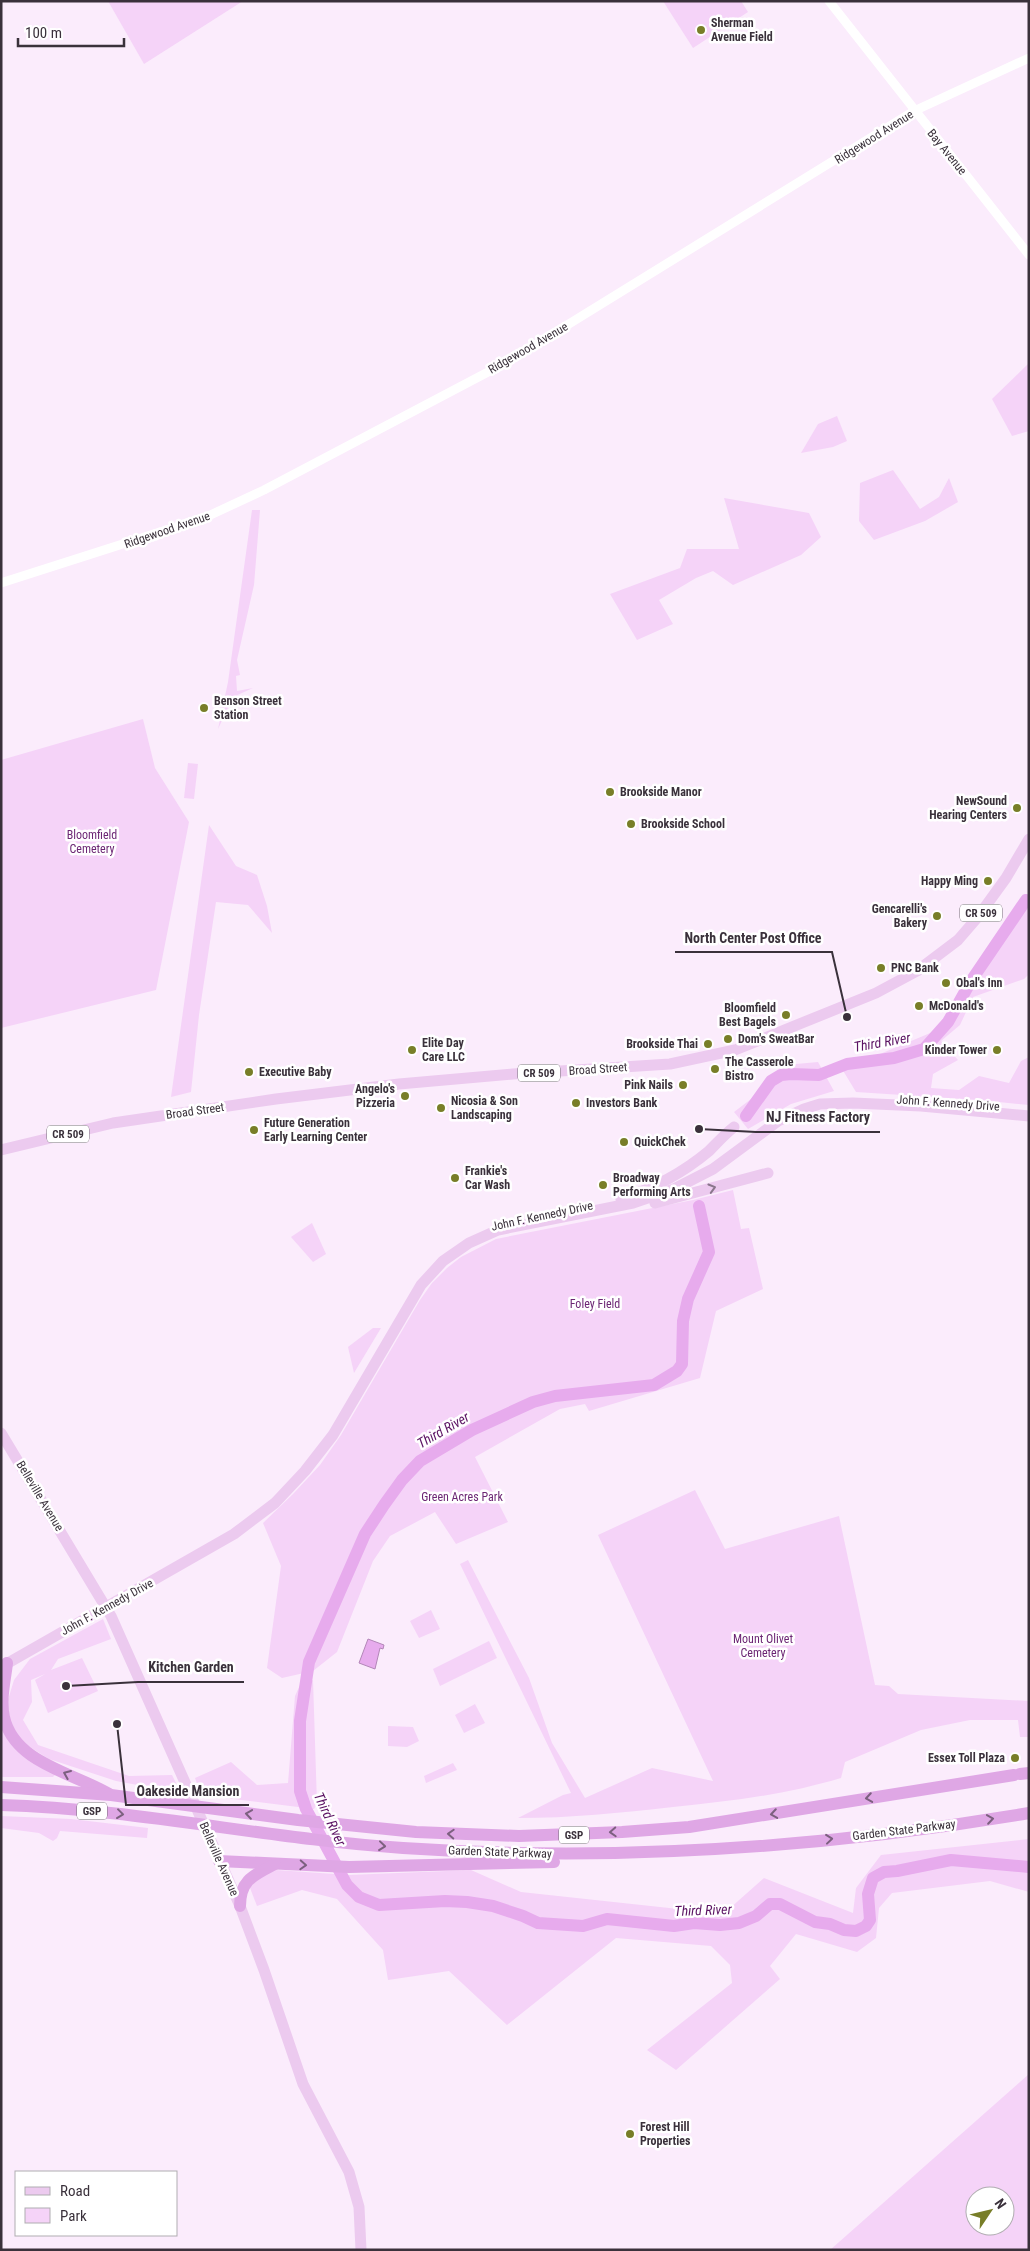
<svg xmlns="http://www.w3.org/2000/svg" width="1030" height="2251" viewBox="0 0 1030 2251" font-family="'Roboto Condensed',sans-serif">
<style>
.green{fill:#f5d3f8;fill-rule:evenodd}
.water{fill:#e7abed;stroke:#b386b8}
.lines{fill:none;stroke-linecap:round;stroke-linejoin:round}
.river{stroke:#e7abed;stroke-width:12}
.minor{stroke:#fff;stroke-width:9}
.major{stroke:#eccaef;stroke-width:11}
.highway{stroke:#dfa7e5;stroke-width:12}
.oneway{stroke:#8a768c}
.oneway2{stroke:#7c607f}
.poi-dot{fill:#787e28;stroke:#fff;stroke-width:2}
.labels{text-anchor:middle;stroke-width:5;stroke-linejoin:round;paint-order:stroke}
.shield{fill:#fff;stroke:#756f76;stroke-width:1}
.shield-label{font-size:11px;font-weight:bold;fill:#3a313b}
.poi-label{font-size:12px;font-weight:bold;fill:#3a313b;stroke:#fff;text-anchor:start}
.street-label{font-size:12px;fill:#3a313b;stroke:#fff}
.park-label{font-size:12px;fill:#6c2674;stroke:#fff}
.water-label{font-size:14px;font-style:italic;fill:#5b1363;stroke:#fff}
.leader{fill:none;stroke:#3a313b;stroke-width:2}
.callout-dot{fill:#3a313b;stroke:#fff;stroke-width:2}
.callout-label{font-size:14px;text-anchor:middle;font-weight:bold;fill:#3a313b;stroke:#fff;stroke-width:5;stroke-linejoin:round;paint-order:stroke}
</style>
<rect width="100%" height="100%" fill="#fbecfc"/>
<!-- green -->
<g class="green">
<path d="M108,1H243L144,64Z"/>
<path d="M663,1H741L748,12L693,48Z"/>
<path d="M1029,363V431L1012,436L992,399Z"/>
<path d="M837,416L847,441L833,447L801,453L818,424Z"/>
<path d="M893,470L920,509L939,497L949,478L958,502L925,521L874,540L859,521L860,483Z"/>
<path d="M724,498L809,513L821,537L801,555L733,585L713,571L696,578L659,600L673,624L637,640L610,594L680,568L687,549H739Z"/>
<path d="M252,510H260L254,585L237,660L240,675L236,676L237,691L253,688L233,697L218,729L228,682Z"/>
<path d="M143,719L155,768L189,822L156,990L1,1028V760Z"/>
<path d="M188,763L198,764L194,799L184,798Z"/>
<path d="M209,825L236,866L257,875L267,906L272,933L248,905L216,902L199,1015L191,1092L171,1097Z"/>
<path d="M1029,898V974L1024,979L973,997L960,1025L941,1041L958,1060L933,1074L931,1088L959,1090L979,1076L1009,1083L1021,1061L1029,1057V1105L979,1100L856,1092L839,1064L880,1054L935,1031L1020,903Z"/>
<path d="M818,1062L834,1091L791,1104L748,1129L734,1112L751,1099L771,1075L796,1064Z"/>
<path d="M733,1190L741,1229L749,1228L763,1289L716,1311L700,1378L589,1411L585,1404L560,1409L475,1457L508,1522L456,1544L435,1512L390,1536L373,1561L337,1652L313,1671L282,1678L267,1668L281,1566L263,1523L293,1494L320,1465L341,1435L420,1300L432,1283L447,1268L461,1257L496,1239L693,1200Z"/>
<path d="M312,1223L326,1254L313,1262L291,1237Z"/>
<path d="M373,1328H381L354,1373L348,1347Z"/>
<path d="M695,1490L725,1549L839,1516L875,1685L889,1686L898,1694L1029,1701V1737H1020L1018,1720H970L921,1730L845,1762L841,1778C784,1795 732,1801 673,1807C620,1813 571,1818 518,1818L563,1795L571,1793L460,1564L468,1560L529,1678L552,1743L585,1798L652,1768L713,1781L598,1535Z"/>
<path d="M431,1610L440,1629L419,1638L410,1621Z"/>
<path d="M103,1619L111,1639L58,1659L51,1670L82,1658L98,1691L48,1713L35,1680L45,1674L31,1680L32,1702L23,1720L38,1745L129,1776L172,1775L181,1793L116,1781L49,1759L22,1742L11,1724L7,1703L14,1680L30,1659Z"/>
<path d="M489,1641L497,1658L440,1686L433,1669Z"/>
<path d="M313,1680L317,1804L314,1809L201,1795L195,1778L231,1762L257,1785L288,1783L295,1696L300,1685Z"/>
<path d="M475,1704L485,1723L464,1733L455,1715Z"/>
<path d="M1,1712L4,1730L57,1773L53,1777H1Z"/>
<path d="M388,1726L413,1727L419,1741L407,1747L388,1746Z"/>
<path d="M453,1763L457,1770L426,1783L424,1776Z"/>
<path d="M1,1816L71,1819L148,1828L147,1838L60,1831L57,1838L53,1841L39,1833L1,1828Z"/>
<path d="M1029,1839V1892L990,1881L892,1893L879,1908L876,1938L857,1952L796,1934L770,1966L780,1979L676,2070L647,2050L732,1983L730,1965L711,1946L616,1938L507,2025L449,1971L388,1980L383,1950L337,1899L302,1890L257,1906L250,1888L261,1875L276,1870L349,1875L471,1870L521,1892L697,1911L729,1909L764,1878L853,1913L856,1888L881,1855Z"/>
<path d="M1029,2074V2250H830ZM975,2196H1005V2226H975Z"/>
</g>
<!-- water -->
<path class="water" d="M368,1639L384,1645L383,1649L380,1648L375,1669L359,1663Z"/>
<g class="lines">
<!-- river -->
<g class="river">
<path d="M746,1116L771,1081L781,1075L791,1074L819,1075L847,1064L894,1058L924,1049L948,1022L971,981L1026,900"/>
<path d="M699,1206L709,1252L688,1299L683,1321L682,1364L677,1371L654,1385L555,1396L533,1402L472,1430L420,1461L402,1480L384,1505L365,1534L309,1662L300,1721V1791L306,1809L347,1885L359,1897L379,1905L445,1901L467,1902L493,1906L523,1916L538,1923L583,1926L607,1919L674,1926L694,1923L720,1925L739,1923L756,1916L770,1904H780L815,1922L830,1924L844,1930L856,1931L866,1926L870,1920L868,1894L873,1878L884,1872L897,1871L951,1860L1029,1867"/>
</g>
<!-- minor -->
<g class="minor">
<path d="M829,1L1029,255"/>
<path d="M1,583L204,518L264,490L509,361L914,111L1029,58"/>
</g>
<!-- major -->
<g class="major">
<path d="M1,1150L113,1123L276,1099L399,1084L513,1074L670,1064L735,1050L876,993L917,971L958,940L977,918L1006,878L1029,839"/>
<path d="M621,1199C652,1189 684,1172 709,1151C717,1143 725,1134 734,1127"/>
<path d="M655,1203L768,1173"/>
<path d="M1,1433L111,1616L240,1906L264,1970L303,2084L349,2172L359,2207L361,2250"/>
<path d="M1,1667L234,1534L275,1503L305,1471L333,1435L421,1285L443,1261L469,1243L498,1230L633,1203L674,1189L713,1169L778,1121L804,1109L820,1104L853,1103L921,1106L1029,1116"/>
</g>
<!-- highway -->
<g class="highway">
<path d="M7,1663C5,1681 0,1700 4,1717C14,1763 74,1773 109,1794"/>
<path d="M1020,1774L1029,1773"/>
<path d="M1,1787L111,1795L298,1820L416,1832L519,1836L622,1832L689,1827L1014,1775"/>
<path d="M1,1805C136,1809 269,1839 403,1848C611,1862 823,1848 1029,1813"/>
<path d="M219,1861L349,1867L554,1862"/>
<path d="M240,1906C240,1880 254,1875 275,1864"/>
</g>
</g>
<!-- one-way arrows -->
<defs><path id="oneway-chevron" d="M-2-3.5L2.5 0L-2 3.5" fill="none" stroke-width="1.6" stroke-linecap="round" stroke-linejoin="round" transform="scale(1.25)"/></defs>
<use class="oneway" href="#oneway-chevron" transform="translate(712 1188) rotate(-16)"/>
<g class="oneway2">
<use href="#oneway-chevron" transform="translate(67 1774) rotate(-157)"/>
<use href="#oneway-chevron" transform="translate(869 1798) rotate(171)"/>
<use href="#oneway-chevron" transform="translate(120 1814) rotate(7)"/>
<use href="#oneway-chevron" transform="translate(249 1814) rotate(-172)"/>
<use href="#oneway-chevron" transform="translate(774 1814) rotate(171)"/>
<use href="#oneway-chevron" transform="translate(990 1819) rotate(-8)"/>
<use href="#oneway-chevron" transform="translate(613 1832) rotate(177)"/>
<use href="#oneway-chevron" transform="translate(451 1834) rotate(-177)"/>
<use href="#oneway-chevron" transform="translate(829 1839) rotate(-6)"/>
<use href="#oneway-chevron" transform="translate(382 1846) rotate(6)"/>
<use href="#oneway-chevron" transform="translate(303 1865) rotate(3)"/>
</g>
<!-- markers -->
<g class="poi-dot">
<circle cx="701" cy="30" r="5"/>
<circle cx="204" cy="708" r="5"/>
<circle cx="610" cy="792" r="5"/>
<circle cx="1017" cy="808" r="5"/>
<circle cx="631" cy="824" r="5"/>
<circle cx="988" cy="881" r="5"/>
<circle cx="937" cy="916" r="5"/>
<circle cx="881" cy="968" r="5"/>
<circle cx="946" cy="983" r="5"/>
<circle cx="919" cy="1006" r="5"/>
<circle cx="786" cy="1015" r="5"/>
<circle cx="728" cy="1039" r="5"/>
<circle cx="708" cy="1044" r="5"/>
<circle cx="412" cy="1050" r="5"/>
<circle cx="997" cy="1050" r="5"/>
<circle cx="715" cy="1069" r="5"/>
<circle cx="249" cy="1072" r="5"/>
<circle cx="683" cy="1085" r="5"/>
<circle cx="405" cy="1096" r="5"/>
<circle cx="576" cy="1103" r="5"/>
<circle cx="441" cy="1108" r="5"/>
<circle cx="254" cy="1130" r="5"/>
<circle cx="624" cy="1142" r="5"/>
<circle cx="455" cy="1178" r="5"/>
<circle cx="603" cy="1185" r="5"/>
<circle cx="1015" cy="1758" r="5"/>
<circle cx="630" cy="2134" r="5"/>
</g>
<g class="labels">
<!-- shield labels -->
<g class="shield">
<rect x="960" y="904.5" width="42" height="17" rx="4"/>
<rect x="518" y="1064.5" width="42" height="17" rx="4"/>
<rect x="47" y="1125.5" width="42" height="17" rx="4"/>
<rect x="77" y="1802.5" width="30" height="17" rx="4"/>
<rect x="559" y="1826.5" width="30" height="17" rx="4"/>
</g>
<g class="shield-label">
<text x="981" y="917">CR 509</text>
<text x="539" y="1077">CR 509</text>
<text x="68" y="1138">CR 509</text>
<text x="92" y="1815">GSP</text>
<text x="574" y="1839">GSP</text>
</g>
<!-- poi labels -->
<g class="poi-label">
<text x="711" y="27">Sherman<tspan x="711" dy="14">Avenue Field</tspan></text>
<text x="214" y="705">Benson Street<tspan x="214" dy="14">Station</tspan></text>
<text x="620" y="796">Brookside Manor</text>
<text x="1007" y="805" text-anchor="end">NewSound<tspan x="1007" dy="14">Hearing Centers</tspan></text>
<text x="641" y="828">Brookside School</text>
<text x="978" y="885" text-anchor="end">Happy Ming</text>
<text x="927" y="913" text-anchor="end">Gencarelli's<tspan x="927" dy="14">Bakery</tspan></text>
<text x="891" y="972">PNC Bank</text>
<text x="956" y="987">Obal's Inn</text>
<text x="929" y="1010">McDonald's</text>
<text x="776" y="1012" text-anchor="end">Bloomfield<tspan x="776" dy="14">Best Bagels</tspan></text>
<text x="738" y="1043">Dom's SweatBar</text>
<text x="422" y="1047">Elite Day<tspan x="422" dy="14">Care LLC</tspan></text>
<text x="698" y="1048" text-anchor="end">Brookside Thai</text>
<text x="987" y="1054" text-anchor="end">Kinder Tower</text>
<text x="725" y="1066">The Casserole<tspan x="725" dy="14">Bistro</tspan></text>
<text x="259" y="1076">Executive Baby</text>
<text x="673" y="1089" text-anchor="end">Pink Nails</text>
<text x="395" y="1093" text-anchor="end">Angelo's<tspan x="395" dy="14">Pizzeria</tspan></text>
<text x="451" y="1105">Nicosia &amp; Son<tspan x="451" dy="14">Landscaping</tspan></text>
<text x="586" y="1107">Investors Bank</text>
<text x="264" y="1127">Future Generation<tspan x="264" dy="14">Early Learning Center</tspan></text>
<text x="634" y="1146">QuickChek</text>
<text x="465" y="1175">Frankie's<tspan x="465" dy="14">Car Wash</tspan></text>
<text x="613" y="1182">Broadway<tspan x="613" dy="14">Performing Arts</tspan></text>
<text x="1005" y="1762" text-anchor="end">Essex Toll Plaza</text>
<text x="640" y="2131">Forest Hill<tspan x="640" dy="14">Properties</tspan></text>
</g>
<!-- street labels -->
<g class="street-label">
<text transform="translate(874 137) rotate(-32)" y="4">Ridgewood Avenue</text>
<text transform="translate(947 152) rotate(51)" y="4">Bay Avenue</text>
<text transform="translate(528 348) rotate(-30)" y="4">Ridgewood Avenue</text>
<text transform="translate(167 530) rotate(-19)" y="4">Ridgewood Avenue</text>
<text transform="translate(598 1069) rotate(-4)" y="4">Broad Street</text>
<text transform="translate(948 1103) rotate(4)" y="4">John F. Kennedy Drive</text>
<text transform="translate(195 1111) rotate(-8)" y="4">Broad Street</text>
<text transform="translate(542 1216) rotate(-12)" y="4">John F. Kennedy Drive</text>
<text transform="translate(40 1496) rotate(59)" y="4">Belleville Avenue</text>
<text transform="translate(107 1607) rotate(-29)" y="4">John F. Kennedy Drive</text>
<text transform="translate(904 1830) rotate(-7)" y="4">Garden State Parkway</text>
<text transform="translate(500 1852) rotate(2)" y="4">Garden State Parkway</text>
<text transform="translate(219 1859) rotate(66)" y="4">Belleville Avenue</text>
</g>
<!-- park labels -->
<g class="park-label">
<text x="92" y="839">Bloomfield<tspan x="92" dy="14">Cemetery</tspan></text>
<text x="595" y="1308">Foley Field</text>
<text x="462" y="1501">Green Acres Park</text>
<text x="763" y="1643">Mount Olivet<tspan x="763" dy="14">Cemetery</tspan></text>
</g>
<!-- water labels -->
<g class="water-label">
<text transform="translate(882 1042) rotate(-10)" y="5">Third River</text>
<text transform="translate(443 1430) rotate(-30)" y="5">Third River</text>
<text transform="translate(330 1819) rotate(65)" y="5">Third River</text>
<text transform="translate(703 1910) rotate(-2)" y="5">Third River</text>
</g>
</g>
<!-- callouts -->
<path class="leader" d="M847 1017L832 952H675M699 1129L756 1132H880M66 1686L138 1682H244M117 1724L126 1805H249"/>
<g class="callout-dot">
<circle cx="847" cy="1017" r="5"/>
<circle cx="699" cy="1129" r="5"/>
<circle cx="66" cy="1686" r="5"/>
<circle cx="117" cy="1724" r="5"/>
</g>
<g class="callout-label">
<text x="753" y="943">North Center Post Office</text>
<text x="818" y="1122">NJ Fitness Factory</text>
<text x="191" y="1672">Kitchen Garden</text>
<text x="188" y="1796">Oakeside Mansion</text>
</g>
<!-- border -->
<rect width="1030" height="2251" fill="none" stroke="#3a313b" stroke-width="5"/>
<!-- legend -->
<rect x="15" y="2171" width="162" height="65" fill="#ffffff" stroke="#b0adb1"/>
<rect x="25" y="2187" width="25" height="8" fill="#eccaef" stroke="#b0adb1"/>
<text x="60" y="2196" font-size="15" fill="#3a313b">Road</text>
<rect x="25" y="2208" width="25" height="15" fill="#f5d3f8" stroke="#b0adb1"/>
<text x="60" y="2221" font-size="15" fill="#3a313b">Park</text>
<!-- north arrow -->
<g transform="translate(990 2211) rotate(55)"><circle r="24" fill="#ffffff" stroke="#b0adb1"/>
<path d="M0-4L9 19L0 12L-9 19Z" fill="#787e28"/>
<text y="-8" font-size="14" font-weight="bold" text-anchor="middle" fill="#3a313b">N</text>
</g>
<!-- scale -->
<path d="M18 38v8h106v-8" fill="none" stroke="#3a313b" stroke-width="2.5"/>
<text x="25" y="38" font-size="15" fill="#3a313b" stroke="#ffffff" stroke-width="4" paint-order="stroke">100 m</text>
</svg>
